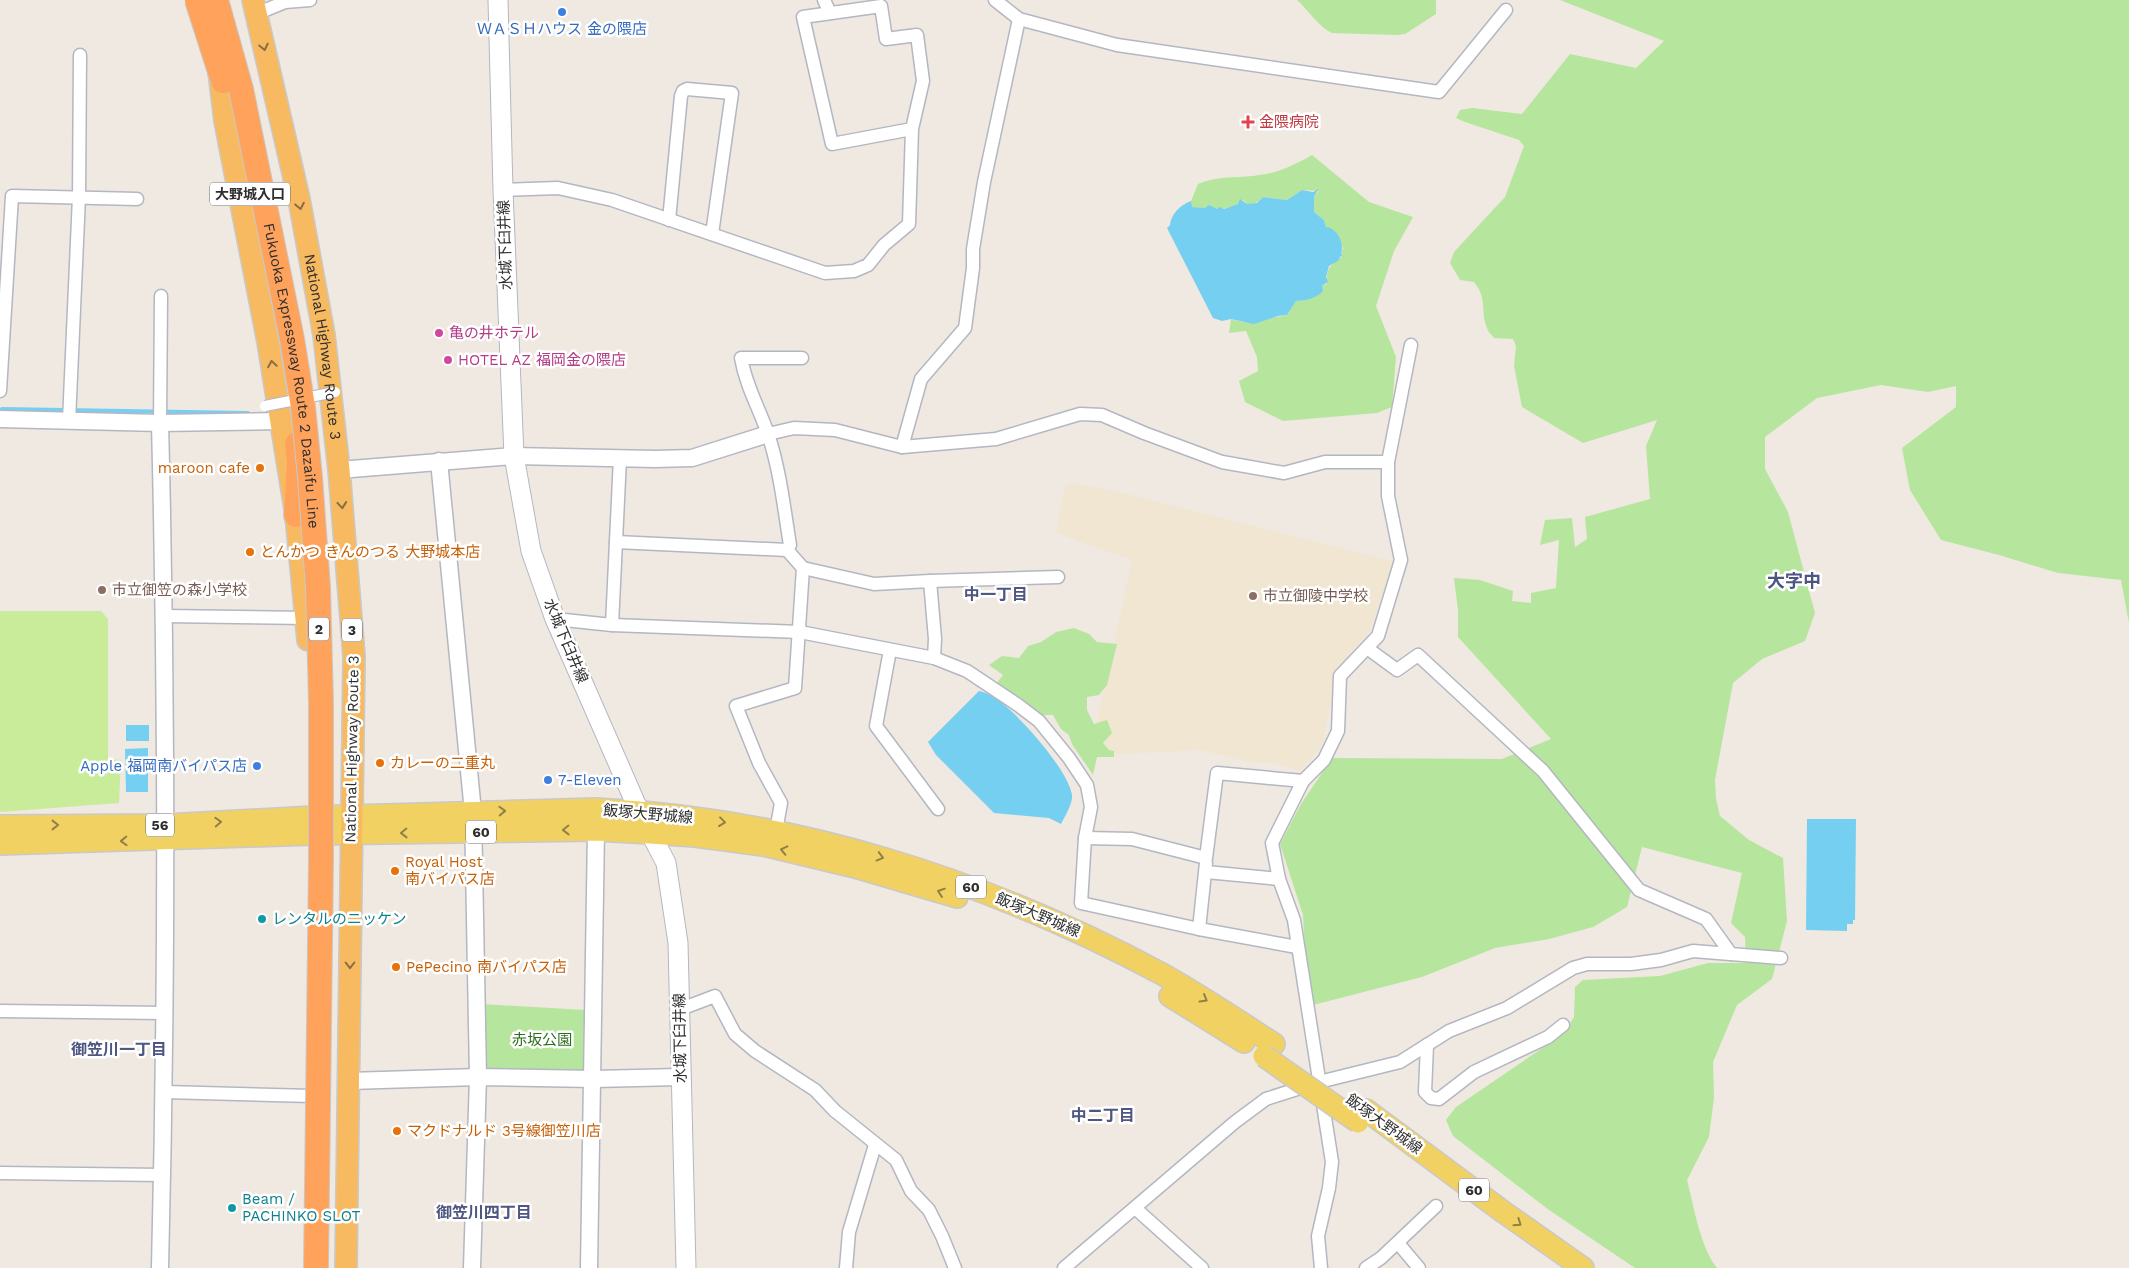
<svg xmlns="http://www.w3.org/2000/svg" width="2129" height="1268" viewBox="0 0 2129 1268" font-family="'Work Sans','Noto Sans JP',sans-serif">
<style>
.education{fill:#f0e6d1}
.green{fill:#b6e59e}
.pitch{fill:#c9ec9a}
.water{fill:#75cff0}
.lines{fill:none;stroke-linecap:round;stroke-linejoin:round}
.stream{stroke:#75cff0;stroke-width:4}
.minor-casing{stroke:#b4b7c1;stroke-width:15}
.tertiary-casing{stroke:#b4b7c1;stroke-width:19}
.secondary-casing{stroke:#b4b7c1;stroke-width:21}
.primary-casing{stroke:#c9c9c9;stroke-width:24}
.trunk-casing{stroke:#c9c9c9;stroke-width:24}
.motorway-casing{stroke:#c9c9c9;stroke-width:26}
.minor{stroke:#fff;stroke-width:12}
.tertiary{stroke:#fff;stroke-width:16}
.secondary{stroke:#fff;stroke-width:19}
.primary{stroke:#f2d163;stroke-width:21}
.trunk{stroke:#f8ba60;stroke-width:21}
.motorway{stroke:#ffa35c;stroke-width:24}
.pedestrian-bridge-casing{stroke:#b4b7c1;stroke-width:12;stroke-linecap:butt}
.primary-bridge-casing{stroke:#c9c9c9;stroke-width:24;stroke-linecap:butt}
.motorway-bridge-casing{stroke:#c9c9c9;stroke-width:26;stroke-linecap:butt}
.pedestrian-bridge{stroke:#fff;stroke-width:10}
.primary-bridge{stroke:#f2d163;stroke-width:21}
.motorway-bridge{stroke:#ffa35c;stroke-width:24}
.oneway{stroke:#896d44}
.oneway2{stroke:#908048}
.shop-dot{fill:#3f7fe0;stroke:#fff;stroke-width:2}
.health-dot{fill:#e0444e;stroke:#fff;stroke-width:2}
.hotel-dot{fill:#d1479c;stroke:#fff;stroke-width:2}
.food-dot{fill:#e8710a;stroke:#fff;stroke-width:2}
.education-dot{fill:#8d6e63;stroke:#fff;stroke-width:2}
.culture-dot{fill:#0f9aa8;stroke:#fff;stroke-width:2}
.labels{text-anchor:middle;stroke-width:5;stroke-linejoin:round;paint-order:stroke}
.shield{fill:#fff;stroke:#6d6d6d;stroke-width:1}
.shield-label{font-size:14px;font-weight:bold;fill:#2e2e2e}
.shop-label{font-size:15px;fill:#366cbe;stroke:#fff}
.health-label{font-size:15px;fill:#be3a42;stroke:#fff;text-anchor:start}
.street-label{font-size:15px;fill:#2e2e2e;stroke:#fff}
.hotel-label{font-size:15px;fill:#b23c85;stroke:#fff;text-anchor:start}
.food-label{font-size:15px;fill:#c56008;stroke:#fff;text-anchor:start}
.education-label{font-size:15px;fill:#785e54;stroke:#fff;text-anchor:start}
.culture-label{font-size:15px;fill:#0d838f;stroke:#fff;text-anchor:start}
.park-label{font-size:15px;fill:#2c6e1b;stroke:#fff}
.neighbourhood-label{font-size:16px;font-weight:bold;fill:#4d5680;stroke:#fff}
.quarter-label{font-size:18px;font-weight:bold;fill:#4d5680;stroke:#fff}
</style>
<rect width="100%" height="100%" fill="#efe9e1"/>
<!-- education -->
<path class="education" d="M1072,483L1123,493L1393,561L1370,631L1342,663L1336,673L1323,744L1300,771L1275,763L1248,762L1201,750L1098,755L1093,741L1132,560L1056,533L1065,486Z"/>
<!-- green -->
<g class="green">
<path d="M1297,0H1436V14L1405,34L1396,35L1332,33C1320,28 1308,10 1297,0Z"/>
<path d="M1560,0H2129V623L2121,580L2058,573L1999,555L1941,540L1910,490L1902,448L1956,407V386L1928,392L1881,385L1817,398L1765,437V469L1788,512L1815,613L1805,641L1762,659L1733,683L1715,780L1716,799L1720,816L1749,840L1783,858L1787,921L1772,979L1737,1005L1713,1062L1714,1097L1709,1137L1687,1180C1694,1206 1700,1247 1717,1268H1635L1549,1210L1453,1136L1446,1120L1456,1107L1563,1034L1574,1017L1575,987L1583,980L1660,976L1708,963H1746L1745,937L1731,923L1742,873L1642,847L1627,907L1593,927L1549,939L1495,948L1422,977L1313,1005L1305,954L1303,915L1280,844L1301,804L1332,758L1502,759L1551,739L1458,637V610L1454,578L1480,580L1513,591L1512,601L1531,603V593L1556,588L1559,540L1540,545L1545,520L1572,518L1575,547L1587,539L1585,517L1650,499L1646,446L1657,420L1583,443L1522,407L1514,366L1516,346L1513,339L1494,338C1492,335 1488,332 1487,328C1480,311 1488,299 1474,282L1460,280L1450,263L1454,252L1505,197L1524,146L1519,140L1465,122L1456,118L1460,110L1472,108L1522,114L1570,54L1636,68L1664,41Z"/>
<path d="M1312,155L1369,202L1413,217L1394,251L1376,306L1396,357L1392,407L1377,413L1283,421L1245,402L1239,381L1258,371L1257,357L1246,331L1229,333L1231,319L1243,322L1283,316L1287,315L1296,301C1307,301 1318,297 1322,286L1327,284C1325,268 1332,264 1343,256L1341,254L1343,248L1338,236L1326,227L1324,220L1314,212V196L1319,191L1302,190L1287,200L1263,197C1259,202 1254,205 1247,204L1243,200C1229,213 1208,208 1191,207V201L1198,184C1216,176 1234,178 1253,176C1275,174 1293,166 1312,155Z"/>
<path d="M1074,628L1089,634L1097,642L1117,644L1107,685L1099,695L1087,697V710L1094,724L1107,720L1112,733L1103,743L1109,750L1114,751V757H1097L1093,775L1072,744L1069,735L1061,729L1053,715H1041L996,684L1003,675L989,665L1002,656L1019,658L1028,646L1041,642L1056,632Z"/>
<path d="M481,1004L585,1010L587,1066L580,1073L490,1070L482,1061Z"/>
</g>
<!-- pitch -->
<path class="pitch" d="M0,611H101L108,619V759L121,760L119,803L0,812Z"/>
<!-- water -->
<g class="water">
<path d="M1319,189L1314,196V212L1324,220L1326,227C1337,228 1345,243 1341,254L1344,257L1341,256L1338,261L1329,266L1326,277L1328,282L1322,286L1323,291C1317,298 1305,301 1296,301L1287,315L1278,316L1254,324L1231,319L1222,321L1213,318L1167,228L1170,225C1171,214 1180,205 1191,201L1192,207L1205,208L1209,205L1217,209L1220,207L1224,209L1238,204L1240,199L1247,204L1257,203L1263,197L1287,200L1302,190L1313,192Z"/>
<path d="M979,691C984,692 989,694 993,696C1016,711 1068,769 1072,795C1073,803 1065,816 1061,824L1049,818L994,813L936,755L928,742Z"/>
<rect x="126" y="725" width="23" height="16"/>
<path d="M148,748V792H126L125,749Z"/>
<path d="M1807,819H1856L1855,920H1853V924H1847V931L1806,930Z"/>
</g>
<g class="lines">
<!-- stream -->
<path class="stream" d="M2,409L248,413"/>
<defs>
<g id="minor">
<path d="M824,0L830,13"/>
<path d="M995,0L1019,19L1117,45L1439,92L1506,10"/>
<path d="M256,14L285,2L310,0"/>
<path d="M503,190L558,188L612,200L825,273L854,271L868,265L884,245L909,224L912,129L923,81L917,35L886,39L881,6L803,17L832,144L912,129"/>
<path d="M669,220L681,96L683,91L687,89L732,93L712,234"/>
<path d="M802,358H741C746,386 759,408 768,434C780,470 784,508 790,545L787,550L803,568L874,584L930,581L935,639L934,658"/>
<path d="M0,391L12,196L137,199"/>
<path d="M69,421L79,197L80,55"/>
<path d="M160,423L161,296"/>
<path d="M768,434L794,428L835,430L902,447L996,439L1080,414L1102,415L1144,433L1222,462L1284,473L1325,462H1388"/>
<path d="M902,447L921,379L965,328L973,268V249L984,182L1019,19"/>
<path d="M616,542L787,550"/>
<path d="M930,581L1058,577"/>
<path d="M165,616L307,618"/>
<path d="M555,619L612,625L800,632L934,658L967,671L1018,705L1039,721L1069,758L1087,785L1091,807L1085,838L1081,903L1199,929L1297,947"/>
<path d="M612,625L620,458"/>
<path d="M1367,648L1397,670L1418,655L1543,771L1639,890L1706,919L1731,954"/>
<path d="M890,650L876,726L938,809"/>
<path d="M776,831L781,803L759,763L736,706L795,688L803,568"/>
<path d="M1085,838L1132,839L1206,858L1217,773L1303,781"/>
<path d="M1206,872L1279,879"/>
<path d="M1199,929L1206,863"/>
<path d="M681,1009L715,996L735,1034L755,1051L815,1090L835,1111L896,1160L911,1191L929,1210L942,1236L955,1268"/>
<path d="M0,1011L165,1013"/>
<path d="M1427,1045L1425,1092L1431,1098L1439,1099L1474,1072L1548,1037L1563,1025"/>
<path d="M165,1092L312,1096"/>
<path d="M0,1173L163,1175"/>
<path d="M1135,1208L1202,1268"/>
<path d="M1398,1243L1419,1268"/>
<path d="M846,1268L849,1232L875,1145"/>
<path d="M1064,1268L1235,1122L1266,1099L1319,1082L1400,1062L1449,1031L1507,1008L1573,968L1587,964H1631L1661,960L1693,951L1781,958"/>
<path d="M1321,1268L1318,1236L1329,1188L1332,1162L1294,920L1279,879L1272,843L1303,781L1324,760L1338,731L1340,676L1378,636L1401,560L1388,496V462L1411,345"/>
<path d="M1366,1268L1381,1258L1436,1206"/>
</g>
<g id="tertiary">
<path d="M0,419L160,423L280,421"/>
<path d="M160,423C167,705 167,986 160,1268"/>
<path d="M439,461L473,812L478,1077L472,1268"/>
<path d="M339,470L514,456L655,459L692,458L768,434"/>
<path d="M349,1081L478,1077L594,1079L680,1077"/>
<path d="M589,1268L596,830"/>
</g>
<path id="secondary" d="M498,0L503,190L514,456L531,551L555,619L639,811L666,863L678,943L686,1268"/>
<g id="primary">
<path d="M0,826L166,825L313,817L595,809C794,818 987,880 1162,974C1200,995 1237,1020 1274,1044"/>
<path d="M0,844L313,834L596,830L650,833L695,836L763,845L855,867L957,897"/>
<path d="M1170,996L1244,1042"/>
<path d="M1366,1110L1502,1211L1583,1268"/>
</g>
<g id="trunk">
<path id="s1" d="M253,0L299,199L324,335L339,470L354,656L346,1268"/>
<path d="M218,63L225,121L268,342L296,515L308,640"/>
</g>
<path id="motorway" d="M296,515L299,463L297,444"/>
</defs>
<!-- minor casing -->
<use href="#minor" class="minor-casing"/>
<!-- tertiary casing -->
<use href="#tertiary" class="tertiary-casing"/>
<!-- secondary casing -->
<use href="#secondary" class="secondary-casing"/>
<!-- primary casing -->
<use href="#primary" class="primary-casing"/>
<!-- trunk casing -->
<use href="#trunk" class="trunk-casing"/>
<!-- motorway casing -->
<use href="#motorway" class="motorway-casing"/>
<!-- minor -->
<use href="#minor" class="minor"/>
<!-- tertiary -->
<use href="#tertiary" class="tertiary"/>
<!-- secondary -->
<use href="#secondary" class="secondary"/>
<!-- primary -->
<use href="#primary" class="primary"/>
<!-- trunk -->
<use href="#trunk" class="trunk"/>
<!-- motorway -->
<use href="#motorway" class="motorway"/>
<defs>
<path id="pedestrian-bridge" d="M265,406L335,392"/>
<path id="primary-bridge" d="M1264,1056L1358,1122"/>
<g id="motorway-bridge">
<path d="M197,0L223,81"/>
<path id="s2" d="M216,0L241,89L292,339L303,407L310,477L318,587L321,702V861L316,1268"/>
</g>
</defs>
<!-- pedestrian-bridge casing -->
<use href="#pedestrian-bridge" class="pedestrian-bridge-casing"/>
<!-- primary-bridge casing -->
<use href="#primary-bridge" class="primary-bridge-casing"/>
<!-- motorway-bridge casing -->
<use href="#motorway-bridge" class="motorway-bridge-casing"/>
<!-- pedestrian-bridge -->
<use href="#pedestrian-bridge" class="pedestrian-bridge"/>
<!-- primary-bridge -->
<use href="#primary-bridge" class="primary-bridge"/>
<!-- motorway-bridge -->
<use href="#motorway-bridge" class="motorway-bridge"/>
</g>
<!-- one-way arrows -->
<defs><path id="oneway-chevron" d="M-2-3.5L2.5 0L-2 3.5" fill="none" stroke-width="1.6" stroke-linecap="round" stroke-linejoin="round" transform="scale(1.25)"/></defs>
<g class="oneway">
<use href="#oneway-chevron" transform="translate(264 47) rotate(77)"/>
<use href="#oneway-chevron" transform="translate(300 206) rotate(79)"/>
<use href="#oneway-chevron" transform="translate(272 364) rotate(-99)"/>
<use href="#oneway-chevron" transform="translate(342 505) rotate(85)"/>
<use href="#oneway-chevron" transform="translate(350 965) rotate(90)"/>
</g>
<g class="oneway2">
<use href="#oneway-chevron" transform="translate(502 811) rotate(-2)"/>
<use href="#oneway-chevron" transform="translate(218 822) rotate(-3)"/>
<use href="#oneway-chevron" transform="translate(722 822) rotate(7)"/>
<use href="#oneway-chevron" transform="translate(55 825)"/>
<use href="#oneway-chevron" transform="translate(566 830) rotate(179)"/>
<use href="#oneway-chevron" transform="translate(404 833) rotate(179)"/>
<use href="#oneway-chevron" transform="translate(124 841) rotate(178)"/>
<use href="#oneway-chevron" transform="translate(784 850) rotate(-167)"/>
<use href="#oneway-chevron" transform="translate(880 857) rotate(15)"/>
<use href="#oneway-chevron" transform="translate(941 892) rotate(-161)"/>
<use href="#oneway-chevron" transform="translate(1204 999) rotate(30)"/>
<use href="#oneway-chevron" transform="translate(1518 1223) rotate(35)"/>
</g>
<!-- markers -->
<g class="shop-dot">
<circle cx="562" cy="12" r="5"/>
<circle cx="257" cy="766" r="5"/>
<circle cx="548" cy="780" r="5"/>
</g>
<path class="health-dot" d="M1245.5 114.5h5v5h5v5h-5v5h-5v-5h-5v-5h5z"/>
<g class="hotel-dot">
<circle cx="439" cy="333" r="5"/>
<circle cx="448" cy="360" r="5"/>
</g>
<g class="food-dot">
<circle cx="260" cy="468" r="5"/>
<circle cx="250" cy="552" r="5"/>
<circle cx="380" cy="763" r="5"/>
<circle cx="395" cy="871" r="5"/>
<circle cx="396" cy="967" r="5"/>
<circle cx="397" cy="1131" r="5"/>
</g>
<g class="education-dot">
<circle cx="102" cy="590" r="5"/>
<circle cx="1253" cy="596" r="5"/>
</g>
<g class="culture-dot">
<circle cx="262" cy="919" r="5"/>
<circle cx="232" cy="1208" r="5"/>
</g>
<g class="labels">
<!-- shield labels -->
<g class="shield">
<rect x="210" y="182.5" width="80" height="23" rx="4"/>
<rect x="309" y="617.5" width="20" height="23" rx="4"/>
<rect x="342" y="618.5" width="20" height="23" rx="4"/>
<rect x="146" y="813.5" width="28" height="23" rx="4"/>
<rect x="466" y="820.5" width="30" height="23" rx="4"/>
<rect x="956" y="875.5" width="30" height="23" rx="4"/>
<rect x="1459" y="1178.5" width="30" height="23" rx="4"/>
</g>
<g class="shield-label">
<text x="250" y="199">大野城入口</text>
<text x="319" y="634">2</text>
<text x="352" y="635">3</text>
<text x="160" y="830">56</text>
<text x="481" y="837">60</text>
<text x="971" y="892">60</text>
<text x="1474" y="1195">60</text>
</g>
<!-- shop labels -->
<g class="shop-label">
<text x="562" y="34">ＷＡＳＨハウス 金の隈店</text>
<text x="247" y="771" text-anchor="end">Apple 福岡南バイパス店</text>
<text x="558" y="785" text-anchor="start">7-Eleven</text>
</g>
<!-- health labels -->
<g class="health-label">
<text x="1259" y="127">金隈病院</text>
</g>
<!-- street labels -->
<g class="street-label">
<text transform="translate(505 245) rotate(-92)" y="5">水城下臼井線</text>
<text dy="5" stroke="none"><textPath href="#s1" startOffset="354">National Highway Route 3</textPath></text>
<text dy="5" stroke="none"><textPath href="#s2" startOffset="384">Fukuoka Expressway Route 2 Dazaifu Line</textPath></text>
<text transform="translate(566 641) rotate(67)" y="5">水城下臼井線</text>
<text transform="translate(352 749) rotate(-89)" y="5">National Highway Route 3</text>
<text transform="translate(648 814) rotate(5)" y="5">飯塚大野城線</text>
<text transform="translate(1038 915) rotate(23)" y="5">飯塚大野城線</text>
<text transform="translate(680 1038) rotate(-91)" y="5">水城下臼井線</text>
<text transform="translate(1384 1124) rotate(36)" y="5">飯塚大野城線</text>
</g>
<!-- hotel labels -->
<g class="hotel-label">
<text x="449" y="338">亀の井ホテル</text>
<text x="458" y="365">HOTEL AZ 福岡金の隈店</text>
</g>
<!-- food labels -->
<g class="food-label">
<text x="250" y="473" text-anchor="end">maroon cafe</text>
<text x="260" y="557">とんかつ きんのつる 大野城本店</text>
<text x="390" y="768">カレーの二重丸</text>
<text x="405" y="867">Royal Host<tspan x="405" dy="17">南バイパス店</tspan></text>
<text x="406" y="972">PePecino 南バイパス店</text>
<text x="407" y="1136">マクドナルド 3号線御笠川店</text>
</g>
<!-- education labels -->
<g class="education-label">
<text x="112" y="595">市立御笠の森小学校</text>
<text x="1263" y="601">市立御陵中学校</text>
</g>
<!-- culture labels -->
<g class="culture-label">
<text x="272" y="924">レンタルのニッケン</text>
<text x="242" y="1204">Beam /<tspan x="242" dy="17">PACHINKO SLOT</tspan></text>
</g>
<!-- park labels -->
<g class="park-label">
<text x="542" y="1045">赤坂公園</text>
</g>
<!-- neighbourhood labels -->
<g class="neighbourhood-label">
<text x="996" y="600">中一丁目</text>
<text x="119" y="1055">御笠川一丁目</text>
<text x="1103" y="1121">中二丁目</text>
<text x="484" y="1218">御笠川四丁目</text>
</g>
<!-- quarter labels -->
<g class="quarter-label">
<text x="1794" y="587">大字中</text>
</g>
</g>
</svg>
